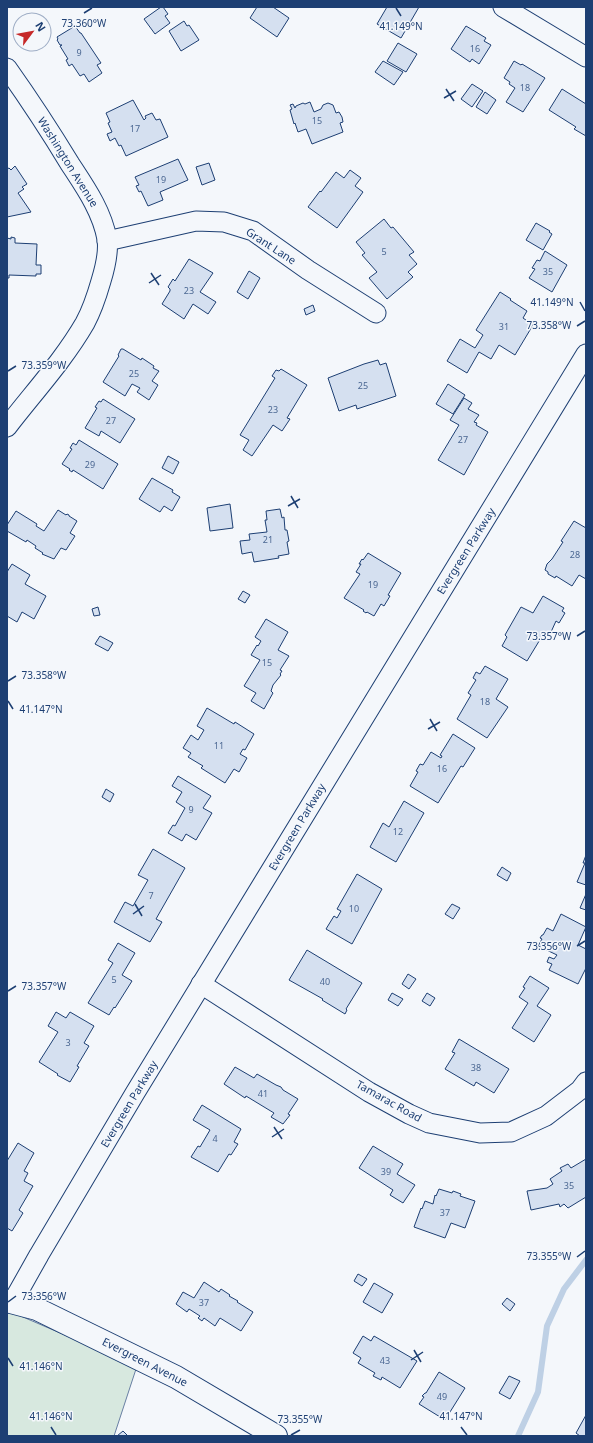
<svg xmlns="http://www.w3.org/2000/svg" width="593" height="1443" viewBox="0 0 593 1443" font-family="'Noto Sans',sans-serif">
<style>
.green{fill:#d7e8df;stroke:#687fa3}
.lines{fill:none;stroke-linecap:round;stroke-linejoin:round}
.stream{stroke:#bed0e5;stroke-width:6}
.building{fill:#d5e0f0;stroke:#1d3f73}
.street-casing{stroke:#1d3f73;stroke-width:21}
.secondary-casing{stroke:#1d3f73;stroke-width:24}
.street{stroke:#f4f7fb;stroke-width:19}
.secondary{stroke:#f4f7fb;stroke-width:22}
.ticks{fill:none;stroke:#1d3f73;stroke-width:1.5}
.labels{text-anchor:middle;stroke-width:3;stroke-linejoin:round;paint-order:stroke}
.number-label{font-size:9px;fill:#4b6792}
.street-label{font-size:11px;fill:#1d3f73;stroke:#f4f7fb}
.ticks-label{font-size:10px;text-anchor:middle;fill:#1d3f73;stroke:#f4f7fb;stroke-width:3;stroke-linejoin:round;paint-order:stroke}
</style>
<rect width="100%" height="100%" fill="#f4f7fb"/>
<!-- green -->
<path class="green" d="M7,1313L16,1314L137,1366L114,1436H7Z"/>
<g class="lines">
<!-- stream -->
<path class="stream" d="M518,1436L538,1392L547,1326L564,1289L586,1260"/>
</g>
<!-- building -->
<g class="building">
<path d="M161,7H163L168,14L165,16L170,23L155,34L144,19Z"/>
<path d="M257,7H273L289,18L277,37L250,18Z"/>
<path d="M387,7H419L401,38L377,24Z"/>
<path d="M184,21L187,26L189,25L199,40L181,51L169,31Z"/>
<path d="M75,26L80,33H81L101,63L97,65L102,73L89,82L84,74L80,76L72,64L69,66L66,60L68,59L60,46L62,45H60L57,40L58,39L57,37Z"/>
<path d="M466,26L486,38L484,41L491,45L479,64L472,59L470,62L451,49Z"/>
<path d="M398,43L417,54L406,72L387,61Z"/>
<path d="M383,61L403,72L394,85L375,72Z"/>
<path d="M514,61L521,65L522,64L545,78L523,112L506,102L515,88L509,84L510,82L504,78Z"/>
<path d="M472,84L483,91L472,107L461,99Z"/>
<path d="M562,89L586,104V136L574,129L576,127L549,110Z"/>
<path d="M485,92L496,100L487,114L476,107Z"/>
<path d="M133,100L144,120L146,118L145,116L152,113L156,120L160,119L168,137L126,156L121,145L119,146L115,138L110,141L107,134L112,132L108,123L110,122L106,113Z"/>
<path d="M310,102L314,112L321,109L323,105L328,103L333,105L336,113L339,112L342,117L343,122L340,123L343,132L312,144L306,129L298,132L295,123L294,124L290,110L292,109L290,105L293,104L295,108L296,106L303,103L305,104Z"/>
<path d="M178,159L188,180L160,192L163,200L148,206L141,191L139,192L136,186L139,185L135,177Z"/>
<path d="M209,163L215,180L202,185L196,167Z"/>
<path d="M15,166L27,184L22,187L24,189L18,193L31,212L7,217V169L9,168L11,170Z"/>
<path d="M350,170L361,178L355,186L363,192L337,228L308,207L320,191L321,192L336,172L344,178Z"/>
<path d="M384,219L391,228L393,227L414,252L409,255L417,264L408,272L413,277L387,299L369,278L377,272L362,255L365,253L356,242Z"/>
<path d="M536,223L550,231L549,232L552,234L543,250L526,240Z"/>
<path d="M11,237L15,238V243L37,244L36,265H41V274H36V276L9,275V278H7V238L11,239Z"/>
<path d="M545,251L567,265L552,292L529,278L535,269L532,268L537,260L540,261Z"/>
<path d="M189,259L213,273L200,292L216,302L208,314L193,304L184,319L162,304L170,291V289L168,287L173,279L175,281Z"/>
<path d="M249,271L260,278L248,299L237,292Z"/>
<path d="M500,292L511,299L510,300L527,311L523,318L533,325L515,355L499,345L491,359L479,352L467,373L447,361L460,339L475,348L483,335L476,330Z"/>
<path d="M313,305L315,311L306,315L304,309Z"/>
<path d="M121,349H123L141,360L142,358L154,366L153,368L159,371L152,381L158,385L149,400L137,392L140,388L132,384L125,396L103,382L119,356L118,355Z"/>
<path d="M378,360L380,365L386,363L396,396L357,409L356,405L339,411L328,378L364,364Z"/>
<path d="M281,369L307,385L287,418L290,419L282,431L273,425L252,456L243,450L249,440L240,435L275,378L272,376L276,370L279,371Z"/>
<path d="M448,384L465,395L453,414L436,404Z"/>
<path d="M464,398L472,403L468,409L479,415L474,422L477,423L476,425L488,432L464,475L438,460L459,425L450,420Z"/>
<path d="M103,399L135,419L120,443L101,431L99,436L85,428L97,408L95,407L99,401L101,402Z"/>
<path d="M79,440L118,464L103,489L73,470L72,472L69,470L70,469L62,464L72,449L70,448L73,443L76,445Z"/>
<path d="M168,456L179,462L173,474L162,468Z"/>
<path d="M152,478L173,490L172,492L180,497L172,511L164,506L160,512L139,499Z"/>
<path d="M230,504L233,528L210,531L207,508Z"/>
<path d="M280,509L282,518L284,517L285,530H287L289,541L287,542L289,554L278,556L279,558L254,562L252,552L242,554L240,541L250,540L249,534L267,532L265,520H267L266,511Z"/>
<path d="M58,510L66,515L67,514L69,515V516L77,521L70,533L75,536L66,550L61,548L54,559L42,554L43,553L35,548L36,546L27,540L26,542L7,531V525L16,511L37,524L36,526L44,531Z"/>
<path d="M574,521L586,528V579L579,575L572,586L556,576L555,578L548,574V572L545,570L547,564L552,559L563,542L561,541Z"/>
<path d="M368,553L401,573L388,595L390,596L384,606L381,604L374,616L367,612L366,613L363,611L364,610L344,598L360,574L356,572L361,564H359L362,559L363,560Z"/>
<path d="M12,564L30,575L25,584L46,596L34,619L22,612L17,622L7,616V572Z"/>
<path d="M243,591L250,595L245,603L238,599Z"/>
<path d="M543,596L564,608L562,611L565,613L559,623L556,621L551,632L544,633L527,661L502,646L507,637L505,635L521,607L533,613Z"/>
<path d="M98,607L100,615L94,616L92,609Z"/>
<path d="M266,619L288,632L278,650L289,656L280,670L282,671L280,674L281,675L273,685L271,691L273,693L264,709L251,701L256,693L244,686L260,660L251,655L257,645L258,646L261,641L255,637Z"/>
<path d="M100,636L113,643L108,651L95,644Z"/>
<path d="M485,666L508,679L496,699L508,707L487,738L457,719L471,695L468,693L476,680L473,678L476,672L480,674Z"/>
<path d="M207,708L234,724L235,722L254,734L245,750L243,749L240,754L247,758L239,772L234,769L225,783L201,768L203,766L188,757L191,753L183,748L191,735L198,740L204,730L197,726Z"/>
<path d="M453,734L475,748L463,767L461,766L438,803L410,786L418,772L416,771L420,764L423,765L431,752L441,758L442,756L440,755Z"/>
<path d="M178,776L211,796L203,808L212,813L196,840L186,834L182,841L168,833L173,825L175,826L185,808L176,802L182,792L172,786Z"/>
<path d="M106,789L114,794L110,802L102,797Z"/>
<path d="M404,801L424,813L396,862L370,847L383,823L389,827Z"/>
<path d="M153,849L185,868L156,919L162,922L150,942L114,922L125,902L133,906L148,880L138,875Z"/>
<path d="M586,855V885L577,882L585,863H583Z"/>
<path d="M502,867L511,873L507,881L497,875Z"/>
<path d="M357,874L382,889L352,944L326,929L334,916L337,918L341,911L337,909Z"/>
<path d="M586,894V910L580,908Z"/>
<path d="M452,904L460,908L453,919L445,914Z"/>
<path d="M561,914L586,927L578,945L586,949V968L578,984L549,970L552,964L547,962L549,957L554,959L557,955L538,946L542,939L540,938L542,935H543L547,928L553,931Z"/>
<path d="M118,943L135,953L122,975L132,981L115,1008L114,1007L109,1015L88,1003L113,963L108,960Z"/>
<path d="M307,950L362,983L346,1009L347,1010L345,1014L322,1000L323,999L289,980Z"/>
<path d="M408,974L416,979L409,989L402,984Z"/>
<path d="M530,976L549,988L537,1006L551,1015L534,1042L512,1028L528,1003L519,997L525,988L523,987Z"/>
<path d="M392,993L403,999L398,1006L388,1000Z"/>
<path d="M427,993L435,998L430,1006L422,1001Z"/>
<path d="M56,1012L66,1018L70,1012L94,1026L84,1043L89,1046L77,1066L79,1067L70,1082L57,1075L58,1074L39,1062L58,1032L48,1026Z"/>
<path d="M459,1039L509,1069L494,1093L476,1082L474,1086L445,1069L455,1053L452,1052Z"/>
<path d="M235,1067L254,1078L257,1074L276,1085L281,1087L283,1090L298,1099L288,1114L290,1115L283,1124L271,1117L274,1113L246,1096L245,1098L224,1084Z"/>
<path d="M202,1105L241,1129L234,1142L238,1144L231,1155L229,1154L218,1172L191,1157L198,1146L200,1147L210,1130L193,1120Z"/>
<path d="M18,1143L34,1153L24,1171L28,1173L24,1181L33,1186L19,1210L23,1213L12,1231L7,1228V1161Z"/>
<path d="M373,1146L403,1164L397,1174L415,1185L403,1203L390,1195L393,1190L359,1168Z"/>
<path d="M586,1159V1197L568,1208L564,1204L560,1207L559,1204L531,1210L527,1191L547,1188L553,1184L550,1179L562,1171L560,1168L568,1164L571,1168Z"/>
<path d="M439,1189L452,1193L453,1191L461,1194L460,1196L475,1201L465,1228L451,1223L445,1238L414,1227L421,1208L422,1209L425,1201L433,1204L435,1195L436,1196Z"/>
<path d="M358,1274L367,1279L362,1286L354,1281Z"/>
<path d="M204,1282L219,1292L221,1289L230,1295L229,1296L238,1301L237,1302L253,1312L241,1331L220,1318L215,1326L204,1318L202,1321L198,1318L200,1316L189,1309L187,1312L176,1304L183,1292L194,1298Z"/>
<path d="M374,1283L393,1294L382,1313L363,1302Z"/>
<path d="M507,1298L515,1304L510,1311L502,1304Z"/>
<path d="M363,1336L371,1341L374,1336L417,1361L400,1388L382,1377L381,1380L373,1376L375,1373L358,1363L361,1358L353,1353Z"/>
<path d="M439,1372L465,1388L445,1420L419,1404L424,1397L422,1396L425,1393H426Z"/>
<path d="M509,1376L520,1381L510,1399L499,1393Z"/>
<path d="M586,1415V1436H580L576,1433Z"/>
<path d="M123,1431L128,1436H117Z"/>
</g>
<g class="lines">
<defs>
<g id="street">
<path d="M503,7L586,57"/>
<path d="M7,68C29,99 50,131 70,164C85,187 102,211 107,239C109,253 105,268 101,281C97,295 92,310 85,323C63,361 33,393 7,427"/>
<path d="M107,241L196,221L224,222L253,231L308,270L376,313"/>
<path d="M201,984L369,1092L409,1114L429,1123L480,1133L511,1132L546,1116L580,1090L586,1082"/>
<path d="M12,1303L39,1255L135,1093L586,354"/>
</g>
<path id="secondary" d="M7,1301L37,1309L176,1377L276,1436"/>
</defs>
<!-- street casing -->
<use href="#street" class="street-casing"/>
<!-- secondary casing -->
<use href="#secondary" class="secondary-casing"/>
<!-- street -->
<use href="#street" class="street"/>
<!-- secondary -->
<use href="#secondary" class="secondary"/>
</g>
<!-- ticks -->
<path class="ticks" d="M396,8L401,16M84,13L92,8M446,89L454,101M444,98L456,91M151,273L159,285M149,283L161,275M580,302L585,311M577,326L585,321M8,371L16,366M291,496L298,508M288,506L300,499M577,636L585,631M8,681L16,676M8,701L13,709M430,719L437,731M428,729L440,722M135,904L142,916M133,914L144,906M577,946L585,941M8,991L16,986M274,1127L282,1139M272,1137L284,1129M577,1257L585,1251M8,1302L16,1296M414,1350L421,1362M8,1358L13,1366M411,1360L423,1352M51,1427L56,1435M461,1427L467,1435M291,1435L300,1430"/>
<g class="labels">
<!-- number labels -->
<g class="number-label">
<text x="475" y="52">16</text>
<text x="79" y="56">9</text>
<text x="525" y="91">18</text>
<text x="317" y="124">15</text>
<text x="135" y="132">17</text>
<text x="161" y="183">19</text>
<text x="384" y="255">5</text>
<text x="548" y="275">35</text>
<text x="189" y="294">23</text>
<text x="504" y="330">31</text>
<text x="134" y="377">25</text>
<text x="363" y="389">25</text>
<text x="273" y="413">23</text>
<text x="111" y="424">27</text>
<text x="463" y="443">27</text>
<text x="90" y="468">29</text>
<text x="268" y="543">21</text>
<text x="575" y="558">28</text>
<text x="373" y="588">19</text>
<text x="267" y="666">15</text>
<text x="485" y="705">18</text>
<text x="219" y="749">11</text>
<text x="442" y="772">16</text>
<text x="191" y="813">9</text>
<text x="398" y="835">12</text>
<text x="151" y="899">7</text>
<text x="354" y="912">10</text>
<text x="114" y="983">5</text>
<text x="325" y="985">40</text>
<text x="68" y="1046">3</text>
<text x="476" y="1071">38</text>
<text x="263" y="1097">41</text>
<text x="215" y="1142">4</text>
<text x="386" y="1175">39</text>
<text x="569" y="1189">35</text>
<text x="445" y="1216">37</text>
<text x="204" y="1306">37</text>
<text x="385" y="1364">43</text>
<text x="442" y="1400">49</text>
</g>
<!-- street labels -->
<g class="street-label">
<text transform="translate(68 162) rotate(58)" y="4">Washington Avenue</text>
<text transform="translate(271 246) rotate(33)" y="4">Grant Lane</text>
<text transform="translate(466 551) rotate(-58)" y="4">Evergreen Parkway</text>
<text transform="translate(297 827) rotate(-59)" y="4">Evergreen Parkway</text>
<text transform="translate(389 1101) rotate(29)" y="4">Tamarac Road</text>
<text transform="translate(129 1104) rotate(-59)" y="4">Evergreen Parkway</text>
<text transform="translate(145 1362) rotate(27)" y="4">Evergreen Avenue</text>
</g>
</g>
<g class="ticks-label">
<text x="84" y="27">73.360°W</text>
<text x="401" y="30">41.149°N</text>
<text x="552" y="306">41.149°N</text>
<text x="549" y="329">73.358°W</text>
<text x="44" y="369">73.359°W</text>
<text x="549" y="640">73.357°W</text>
<text x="44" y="679">73.358°W</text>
<text x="41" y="713">41.147°N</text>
<text x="549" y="950">73.356°W</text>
<text x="44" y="990">73.357°W</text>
<text x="549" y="1260">73.355°W</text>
<text x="44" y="1300">73.356°W</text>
<text x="41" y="1370">41.146°N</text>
<text x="51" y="1420">41.146°N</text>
<text x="461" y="1420">41.147°N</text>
<text x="300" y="1423">73.355°W</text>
</g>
<!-- border -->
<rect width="593" height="1443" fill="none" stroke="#1d3f73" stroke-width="16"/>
<!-- north arrow -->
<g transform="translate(32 32) rotate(58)"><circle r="19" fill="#f4f7fb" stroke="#9eadc5"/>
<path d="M0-3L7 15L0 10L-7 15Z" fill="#c62828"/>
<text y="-6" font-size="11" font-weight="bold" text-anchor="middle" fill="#1d3f73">N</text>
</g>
</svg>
